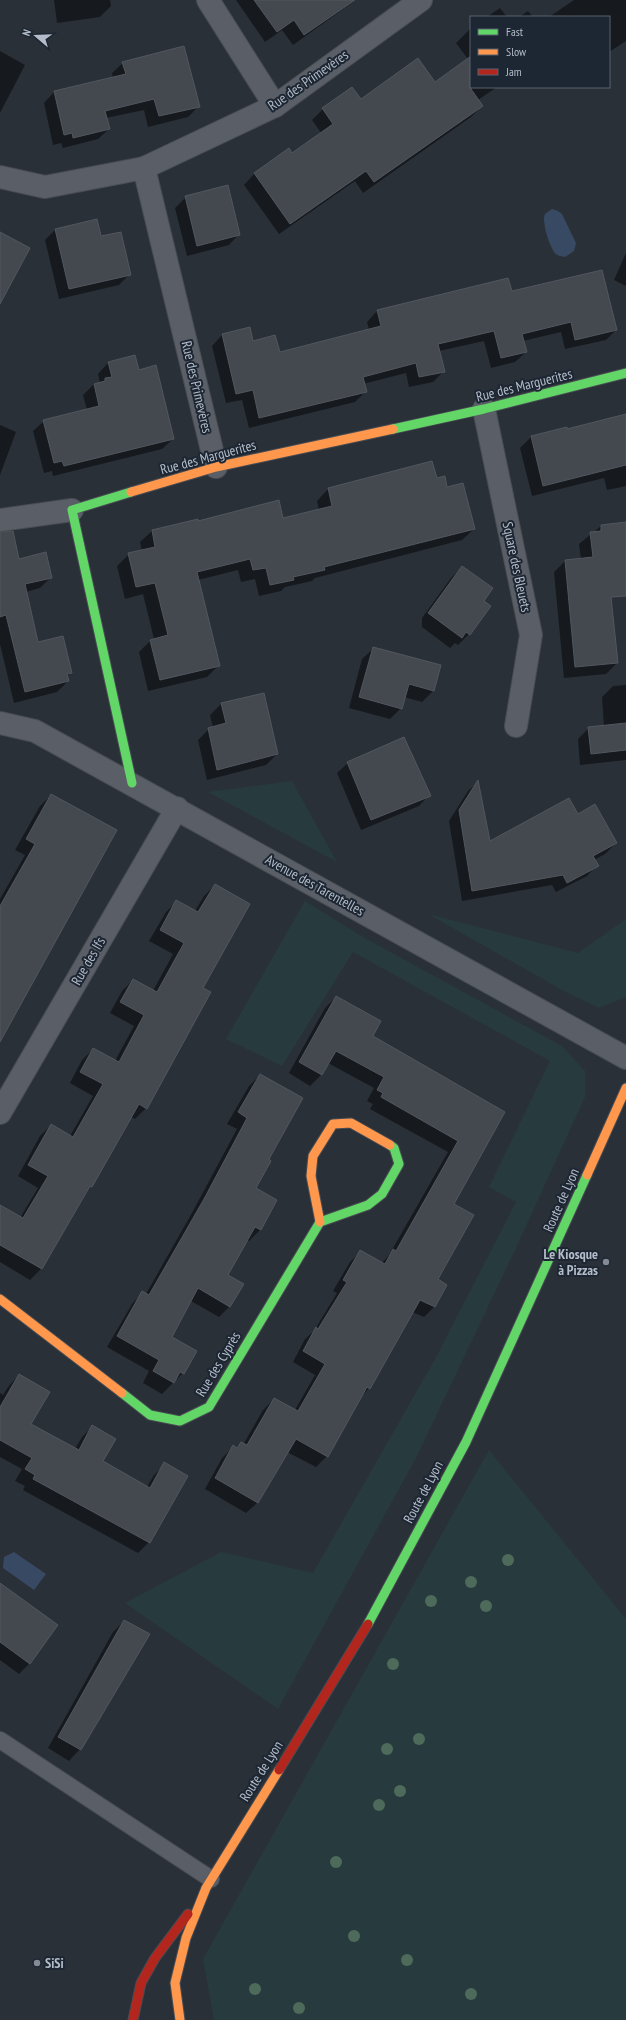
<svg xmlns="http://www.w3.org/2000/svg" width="626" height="2020" viewBox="0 0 626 2020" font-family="'PT Sans Narrow',sans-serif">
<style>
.green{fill:#273a3e}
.water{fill:#384963}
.shadow{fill:#0007}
.building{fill:#444950;stroke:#52575f}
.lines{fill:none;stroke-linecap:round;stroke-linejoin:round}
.lane-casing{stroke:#484c53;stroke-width:18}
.street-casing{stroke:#484c53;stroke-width:24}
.fast-casing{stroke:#484c53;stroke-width:11}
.slow-casing{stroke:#484c53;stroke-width:11}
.jam-casing{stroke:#484c53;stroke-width:11}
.lane{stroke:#5a5e66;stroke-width:16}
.street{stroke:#5a5e66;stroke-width:22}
.fast{stroke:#63d668;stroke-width:9}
.slow{stroke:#ff974d;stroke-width:9}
.jam{stroke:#b3261e;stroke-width:9}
.tree{fill:#4e6a5a}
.poi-dot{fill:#848b96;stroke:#1d2633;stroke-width:1.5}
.labels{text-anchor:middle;stroke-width:4;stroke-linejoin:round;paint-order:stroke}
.street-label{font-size:14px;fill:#b4bcc9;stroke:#1d2633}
.poi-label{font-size:14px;font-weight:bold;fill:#b4bcc9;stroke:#1d2633;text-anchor:end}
</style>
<rect width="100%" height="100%" fill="#2a3038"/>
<!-- green -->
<g class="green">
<path d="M292,781L337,862L208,792Z"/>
<path d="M305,901L363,937L562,1046L585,1071V1097L516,1248L416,1458L278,1709L125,1603L221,1552L313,1573L435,1359L516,1202L489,1187L550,1061L353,952L282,1066L226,1039Z"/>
<path d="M428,914L578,953L626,919V997L599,1008L562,990Z"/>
<path d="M489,1450L626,1619V2020H214L203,1959Z"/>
</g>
<!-- water -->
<g class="water">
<path d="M552,209L558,211L562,214L576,243L574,251L565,257C561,256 558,256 556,254C550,249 541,220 545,214Z"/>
<path d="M14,1552L46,1574L34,1590L3,1568L4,1557Z"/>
</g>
<!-- shadow -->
<g class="shadow">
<path d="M54,0H110L111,6L100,17L57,23Z"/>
<path d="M236,0H356L293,45L282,30L265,42Z"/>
<path d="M574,0H626V41L609,52V17H549Z"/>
<path d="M500,8L507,17H487Z"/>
<path d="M528,11L533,17H519Z"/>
<path d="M471,28V87H497L478,100L482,106L471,117L363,193L355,181L279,234L244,185L254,174L289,149L292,154L322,134L312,120L323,109L434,83L468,59L456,43Z"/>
<path d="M0,51L25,65L0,113Z"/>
<path d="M123,63L199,106L188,117L148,127L144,110L106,118L109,129L98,139L63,148L61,143L53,145L44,103L54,92L113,78L112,73Z"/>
<path d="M186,197L239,234L229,245L187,256L175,208Z"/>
<path d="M55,230L100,238L130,274L119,285L59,299L45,240Z"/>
<path d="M626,253V286L614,280Z"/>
<path d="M507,279L511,292L616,330L606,340L565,349L561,332L523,341L526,352L515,362L491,368L484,341L439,351L444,371L433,382L409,387L406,373L363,384L365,392L355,402L249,428L242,400L226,403L212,346L222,335L253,342L279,353L369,330L367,322L377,311Z"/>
<path d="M134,357L138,371L173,439L162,449L53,476L52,471L44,473L33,431L44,421L87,410L83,395L94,384L100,383L98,374L108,363Z"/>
<path d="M626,415V486L607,490L604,478L532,496L520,448L531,437L566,429V431Z"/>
<path d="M0,425L16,432L0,475Z"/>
<path d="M436,479L446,488L474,529L462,540L315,578L312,581L285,587L281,591L259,596L255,579L241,582L238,570L198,580L219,665L207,677L148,691L139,652L151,640L154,639L143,594L125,599L117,566L129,554L142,551L140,542L152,531L198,522L283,519L319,510L317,501L328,489Z"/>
<path d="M626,523V590L610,592L617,663L606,674L564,678L554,572L565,561L581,559L579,544L601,526Z"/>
<path d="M0,564L51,577L40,588L26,592L37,643L71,672L67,677L68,681L57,692L14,703L0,644Z"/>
<path d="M462,567L483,601L469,634L458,645L455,643L450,648L422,627V618L451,578Z"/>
<path d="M374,648L440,666L433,691L422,702L404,697L401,708L390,719L349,708L362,659Z"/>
<path d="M626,685V760L580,765L578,739L589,728L604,726L602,697L613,686Z"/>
<path d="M263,694L277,754L266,765L207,780L198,740L209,729L213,728L210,715L221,704Z"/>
<path d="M348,763L429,795L419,806L361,830L337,773Z"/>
<path d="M478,782L490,843H616L605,854L594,860L597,865L587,876L556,892L552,885L462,901L449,821L468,791Z"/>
<path d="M51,795L0,1023V899L25,855L15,850L40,806Z"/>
<path d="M215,885L202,988L146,1108L135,1119L131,1117L41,1269L30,1280L0,1262V1209L20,1218L38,1188L18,1176L40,1136L51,1125L70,1136L93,1096L70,1083L82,1060L93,1049L115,1061L134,1026L110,1013L122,991L133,980L153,991L173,954L149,941L166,912L177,901L195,911L204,896Z"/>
<path d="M336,997L372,1036L504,1112L453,1204L436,1280L434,1307L424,1317L412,1312L369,1388L361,1397L327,1456L316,1467L287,1452L257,1503L246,1513L205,1489L222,1458L233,1447L235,1448L241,1443L243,1445L263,1410L274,1399L295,1410L315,1375L293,1362L305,1339L314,1331L337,1293L333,1291L350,1262L361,1251L382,1263L389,1255L448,1152L370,1109L373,1104L367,1101L374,1088L328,1063L321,1075L310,1086L289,1073L325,1008Z"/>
<path d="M260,1075L267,1160L254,1188L276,1200L260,1230L249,1241L247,1240L227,1275L230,1306L219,1317L191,1301L171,1337L183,1373L162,1394L143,1383L149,1371L107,1347L132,1304L143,1292L146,1294L193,1211L237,1129L227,1124L249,1086Z"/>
<path d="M19,1375L30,1424L75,1449L82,1437L93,1426L102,1461L147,1487L154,1475L165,1464L149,1542L138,1553L23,1490L25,1486L15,1481L22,1469L0,1457V1393L3,1395L8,1387Z"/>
<path d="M0,1584L30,1663L19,1674L0,1660Z"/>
<path d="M124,1621L80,1749L69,1761L48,1748L113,1632Z"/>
</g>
<!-- building -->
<g class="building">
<path d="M254,0H355L304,35L294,20L277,32Z"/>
<path d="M184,46L200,107L159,116L154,99L105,111L110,129L73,138L72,133L64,135L54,91L126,74L122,62Z"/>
<path d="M471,56V89L483,106L374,182L366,171L290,224L254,173L289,148L292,153L333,124L322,108L352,87L361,99L418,58L435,82Z"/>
<path d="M228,185L240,235L197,246L185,196Z"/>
<path d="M97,219L101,236L121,232L131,275L69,289L55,229Z"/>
<path d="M0,232L30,248L0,304Z"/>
<path d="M602,270L617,330L575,340L571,322L522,334L527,352L501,358L494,331L438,344L445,372L419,377L416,363L363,377L367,392L259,418L253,390L236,394L222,334L250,327L253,341L275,335L280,352L381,326L377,310L508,278L512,291Z"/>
<path d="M135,355L139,370L156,365L174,439L64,466L62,461L54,463L43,420L99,406L94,384L105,381V378L112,377L108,362Z"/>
<path d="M626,414V465L543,486L531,436L567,427V429Z"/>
<path d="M432,461L437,478L445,476L447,487L463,483L475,529L324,567L325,570L293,577L294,580L270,585L266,568L253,570L250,559L197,572L220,666L160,680L150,640L168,635L155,583L136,587L128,553L155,547L152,530L198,519V521L279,500L283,518L332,506L328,488Z"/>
<path d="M626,522V596L611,597L618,663L575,667L565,560L593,557L590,532L601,531V525Z"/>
<path d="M13,531L19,559L46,552L52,578L25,584L38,642L63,636L72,673L67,674L69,681L25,692L6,615L0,617V532Z"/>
<path d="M462,566L493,588L484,601L491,606L470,635L466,632L462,638L428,613Z"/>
<path d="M373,647L441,665L434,691L409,684L402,709L359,697Z"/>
<path d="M264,693L278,754L217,770L208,728L226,723L221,703Z"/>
<path d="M626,723V750L591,754L588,727Z"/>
<path d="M404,737L431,796L371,820L347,762Z"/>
<path d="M478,780L490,841L569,798L578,814L595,804L617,843L593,856L599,866L567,883L563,875L472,891L459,810Z"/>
<path d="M51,794L117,830L0,1042V906L35,844L26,839Z"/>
<path d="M215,884L250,904L203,988L211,992L147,1109L139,1104L92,1187L90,1186L42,1269L0,1245V1205L23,1218L48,1176L28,1165L51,1124L73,1137L103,1084L80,1072L93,1048L119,1062L144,1015L120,1002L133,979L157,992L184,943L160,930L176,900L198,912Z"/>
<path d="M336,996L381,1021L373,1036L505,1112L454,1204L474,1215L438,1279L447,1285L435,1307L420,1300L370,1389L367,1387L328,1457L296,1439L258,1503L215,1478L233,1445L237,1448L241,1442L247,1445L274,1398L298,1411L325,1364L303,1351L316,1327L318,1329L347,1282L343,1280L360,1250L385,1264L393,1249L396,1251L458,1141L381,1097L383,1093L377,1090L384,1077L336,1051L322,1075L299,1062Z"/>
<path d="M260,1074L303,1098L269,1159L271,1161L256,1188L277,1200L261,1230L255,1227L228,1275L244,1284L230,1307L198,1288L172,1337L197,1351L184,1374L180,1372L174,1383L153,1371L159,1360L117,1336L142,1291L149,1295L204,1199L247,1118L238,1112Z"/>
<path d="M19,1374L50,1392L31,1424L79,1450L92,1425L116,1439L103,1461L150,1488L164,1462L188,1476L150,1543L33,1479L35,1475L25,1469L32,1458L0,1440V1407Z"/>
<path d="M0,1583L58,1625L30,1664L0,1642Z"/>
<path d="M124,1620L150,1634L81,1750L58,1737Z"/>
</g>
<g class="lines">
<defs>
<path id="lane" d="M0,1740L211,1879"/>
<g id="street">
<path d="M208,0L275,106"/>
<path d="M144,168L216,467"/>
<path d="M0,177L45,187L144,168L275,106L421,0"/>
<path d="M484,409L531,635L516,726"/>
<path d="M0,520L72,510"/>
<path d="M0,723L35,731L626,1058"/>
<path d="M0,1113L177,808"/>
</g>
<g id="fast">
<path d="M393,429L484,409L626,373"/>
<path d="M131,492L72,510L132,783"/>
<path d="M122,1393L150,1415L180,1421L209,1407L320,1222L368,1205L382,1194L399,1164L394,1148L390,1145"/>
<path d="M368,1624L466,1442L587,1175"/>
</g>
<g id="slow">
<path d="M131,492L216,467L393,429"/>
<path d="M587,1175L626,1088"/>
<path d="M320,1222L311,1176L313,1156L333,1124L351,1123L390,1145"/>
<path d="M0,1299L122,1393"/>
<path d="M180,2020L175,1983L186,1938L206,1888L279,1770"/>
</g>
<g id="jam">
<path d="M279,1770L368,1624"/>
<path d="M133,2020L141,1983L155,1958L188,1914"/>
</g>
</defs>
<!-- lane casing -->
<use href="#lane" class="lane-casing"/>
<!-- street casing -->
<use href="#street" class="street-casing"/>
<!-- fast casing -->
<use href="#fast" class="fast-casing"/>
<!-- slow casing -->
<use href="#slow" class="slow-casing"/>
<!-- jam casing -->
<use href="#jam" class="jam-casing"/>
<!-- lane -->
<use href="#lane" class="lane"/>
<!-- street -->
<use href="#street" class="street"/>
<!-- fast -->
<use href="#fast" class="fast"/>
<!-- slow -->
<use href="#slow" class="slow"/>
<!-- jam -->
<use href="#jam" class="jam"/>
</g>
<!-- trees -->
<g class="tree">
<circle cx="508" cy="1560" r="6"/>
<circle cx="471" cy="1582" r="6"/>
<circle cx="431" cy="1601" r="6"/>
<circle cx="486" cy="1606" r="6"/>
<circle cx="393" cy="1664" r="6"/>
<circle cx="419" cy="1739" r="6"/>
<circle cx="387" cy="1749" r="6"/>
<circle cx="400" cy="1791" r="6"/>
<circle cx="379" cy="1805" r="6"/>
<circle cx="336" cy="1862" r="6"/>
<circle cx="354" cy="1936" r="6"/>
<circle cx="407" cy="1960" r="6"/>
<circle cx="255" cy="1989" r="6"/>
<circle cx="471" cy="1994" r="6"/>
<circle cx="299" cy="2008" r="6"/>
</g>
<!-- markers -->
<g class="poi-dot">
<circle cx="606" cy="1262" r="4"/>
<circle cx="37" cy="1963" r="4"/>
</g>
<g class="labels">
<!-- street labels -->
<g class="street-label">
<text transform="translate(308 80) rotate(-35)" y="5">Rue des Primevères</text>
<text transform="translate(524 385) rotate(-14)" y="5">Rue des Marguerites</text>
<text transform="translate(197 387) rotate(77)" y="5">Rue des Primevères</text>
<text transform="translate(208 457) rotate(-15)" y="5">Rue des Marguerites</text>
<text transform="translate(517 567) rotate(78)" y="5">Square des Bleuets</text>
<text transform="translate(315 885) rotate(29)" y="5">Avenue des Tarentelles</text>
<text transform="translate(88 961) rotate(-60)" y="5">Rue des Ifs</text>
<text transform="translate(561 1200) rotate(-66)" y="5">Route de Lyon</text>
<text transform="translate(218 1364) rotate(-59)" y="5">Rue des Cyprès</text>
<text transform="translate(423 1492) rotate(-62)" y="5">Route de Lyon</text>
<text transform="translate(261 1771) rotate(-58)" y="5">Route de Lyon</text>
</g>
<!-- poi labels -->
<g class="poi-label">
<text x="598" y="1259">Le Kiosque<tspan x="598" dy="16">à Pizzas</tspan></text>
<text x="45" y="1968" text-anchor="start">SiSi</text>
</g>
</g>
<!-- legend -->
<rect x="470" y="16" width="140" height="72" fill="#1d2633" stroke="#59626f"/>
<rect x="478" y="29" width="20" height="6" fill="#63d668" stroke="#59626f"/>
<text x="506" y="36" font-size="12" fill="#b4bcc9">Fast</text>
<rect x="478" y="49" width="20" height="6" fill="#ff974d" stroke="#59626f"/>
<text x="506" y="56" font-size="12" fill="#b4bcc9">Slow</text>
<rect x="478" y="69" width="20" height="6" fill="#b3261e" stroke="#59626f"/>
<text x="506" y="76" font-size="12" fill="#b4bcc9">Jam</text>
<!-- north arrow -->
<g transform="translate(36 36) rotate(289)" stroke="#1d2633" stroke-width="3" paint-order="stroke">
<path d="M0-3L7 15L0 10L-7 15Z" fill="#b4bcc9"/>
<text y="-6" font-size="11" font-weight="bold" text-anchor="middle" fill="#b4bcc9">N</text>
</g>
</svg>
